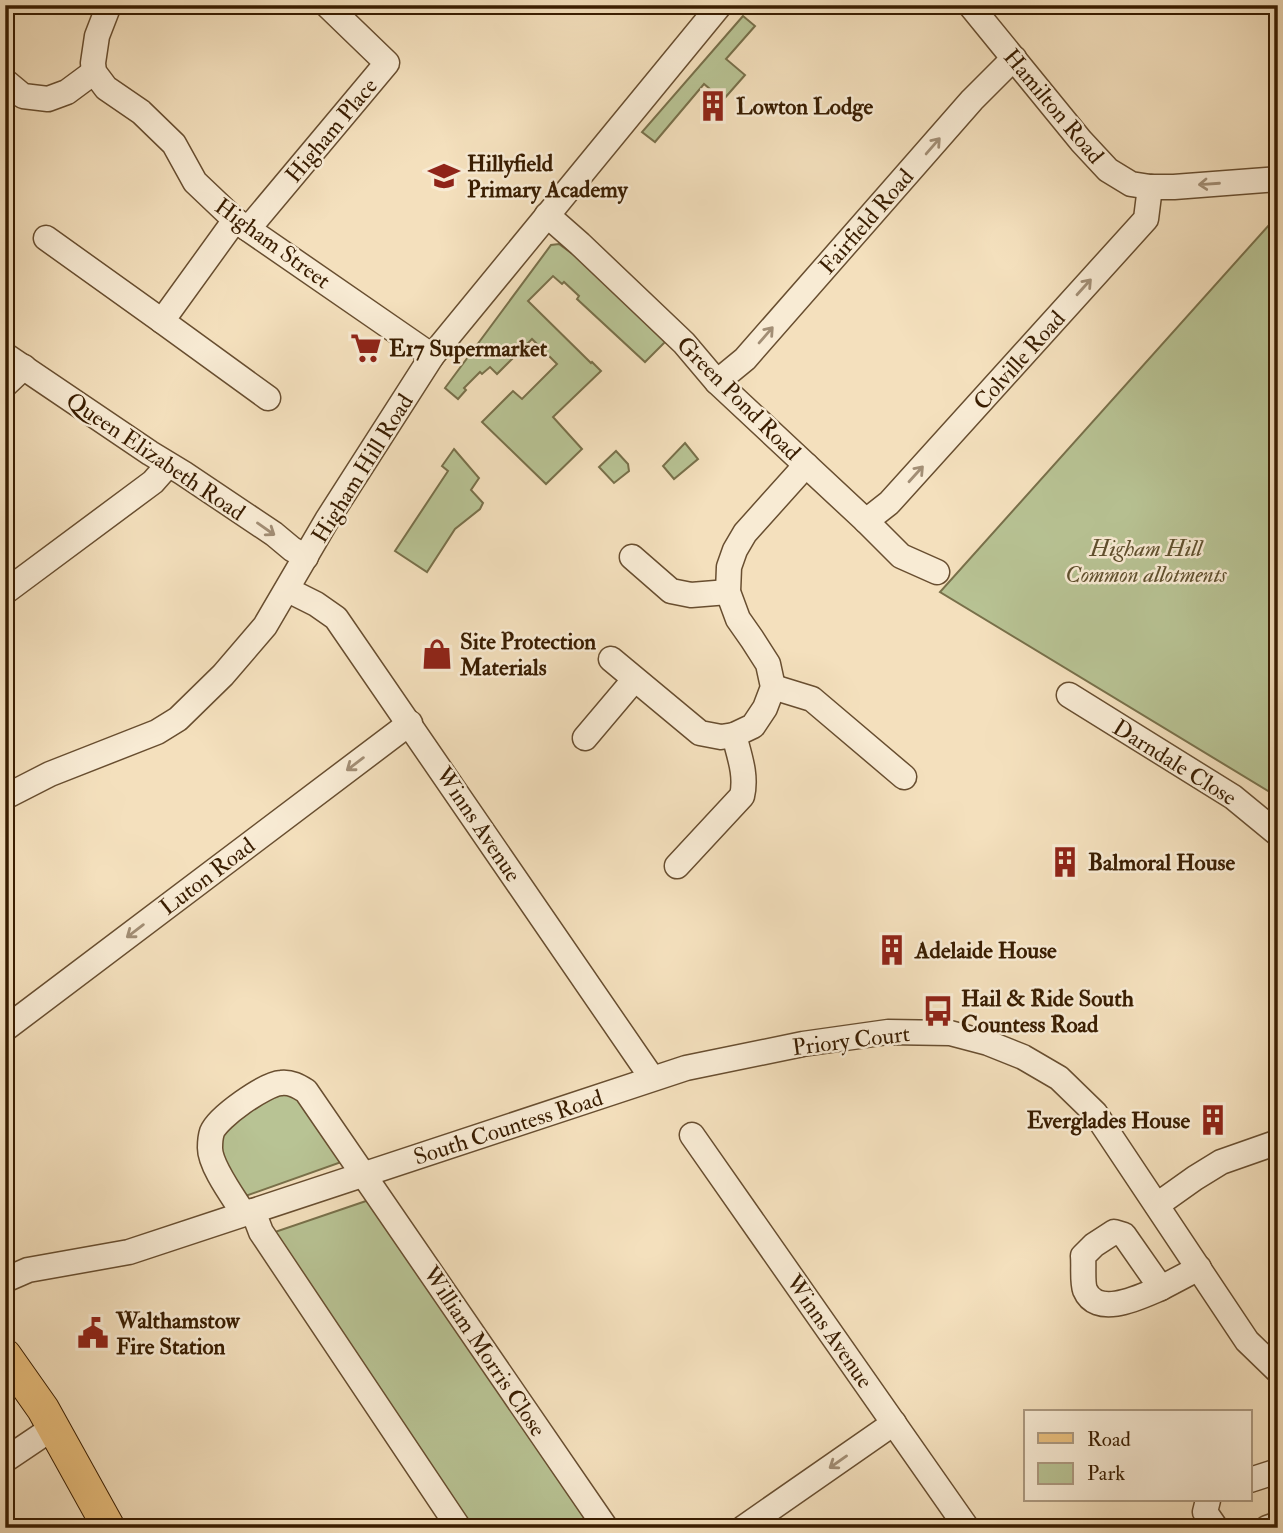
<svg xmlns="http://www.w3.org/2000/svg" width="1283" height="1533" viewBox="0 0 1283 1533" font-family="'IM FELL Double Pica',serif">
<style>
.green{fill:#b8c394;stroke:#78704a;stroke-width:2}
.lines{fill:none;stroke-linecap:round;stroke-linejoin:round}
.minor-casing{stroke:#684e30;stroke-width:27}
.major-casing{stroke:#391d01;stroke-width:34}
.minor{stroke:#f8ebd4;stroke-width:24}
.major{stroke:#eac07e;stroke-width:32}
.oneway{stroke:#a28e75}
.labels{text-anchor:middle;stroke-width:5;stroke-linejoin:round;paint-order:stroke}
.poi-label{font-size:23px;font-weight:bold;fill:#391d01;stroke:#f8ebd4;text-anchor:start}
.street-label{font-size:23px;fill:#391d01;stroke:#f8ebd4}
.park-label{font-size:23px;font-style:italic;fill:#5f4f2d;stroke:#f8ebd4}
</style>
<rect width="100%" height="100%" fill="#f4e0bd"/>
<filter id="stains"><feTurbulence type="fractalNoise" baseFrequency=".00286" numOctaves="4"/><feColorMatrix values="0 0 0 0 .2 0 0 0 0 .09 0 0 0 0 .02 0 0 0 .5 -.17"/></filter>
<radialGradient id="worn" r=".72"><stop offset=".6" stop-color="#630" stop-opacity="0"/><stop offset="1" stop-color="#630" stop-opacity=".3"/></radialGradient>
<!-- green -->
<g class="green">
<path d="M743,16L755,26L726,59L745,75L723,100L704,84L655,142L642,132Z"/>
<path d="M1269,225L1278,236V797L940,592Z"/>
<path d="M559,244L585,263L665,342L645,362L577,299L579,296L564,282L562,284L553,276L528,301L591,363L592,362L601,371L553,417L582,449L546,484L482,422L513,391L522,399L557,364L532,339L497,374L490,367L482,374L480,372L464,388L466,390L458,399L445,388L551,245Z"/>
<path d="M685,443L698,459L674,479L663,466Z"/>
<path d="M454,449L479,478L471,490L483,503L480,509L455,529L427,572L395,551L448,471L442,466Z"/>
<path d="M616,451L628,464L629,471L614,483L599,467Z"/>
<path d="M274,1091L304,1096L347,1160L237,1199L216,1157L224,1128Z"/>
<path d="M369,1200L597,1528H471L272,1233Z"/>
</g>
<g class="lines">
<defs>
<g id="minor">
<path d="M109,5L97,36L93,63L94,72L106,88L141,112L174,144L195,182L235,220L432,356"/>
<path d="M970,5L1081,141L1108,170L1131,184L1150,187H1174L1278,179"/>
<path d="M5,81L23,96L48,99L67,92L94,72"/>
<path d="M547,215L580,244L684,343L717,382L866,521L901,556L937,572"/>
<path d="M235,220L162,321L268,398"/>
<path d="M248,229L387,63L327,5"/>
<path d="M46,238L162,321"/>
<path d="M5,355L150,453L183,473L274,534L292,549L306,557"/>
<path d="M717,382L745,359L972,100L1014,58"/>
<path d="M5,385L24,367"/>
<path d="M866,521L889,503L1146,219L1150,187"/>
<path d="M632,557L671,591L691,595L728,592"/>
<path d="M288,590L316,604L336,618L652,1078"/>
<path d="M5,592L153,482L168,465"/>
<path d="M611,659L700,733L721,737L734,735L753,726L765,708L773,687L768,664L752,639L738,619L728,592L729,567L735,550L745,533L806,465"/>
<path d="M773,687L812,699L904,777"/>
<path d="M1069,695L1233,797L1278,834"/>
<path d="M585,738L634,680"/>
<path d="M5,797L50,774L157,732L178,719L223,675L265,626L327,520L432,356L720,5"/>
<path d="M677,866L742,796C747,775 739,755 734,735"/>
<path d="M5,1029L410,723"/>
<path d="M692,1135L967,1528"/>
<path d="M1157,1205L1195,1178L1221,1162L1278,1142"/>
<path d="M253,1211L261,1232L459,1528"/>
<path d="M244,1214C234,1198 210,1166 210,1148C210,1143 211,1135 212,1132C218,1117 265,1084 281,1083C291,1082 298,1086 306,1091L606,1528"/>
<path d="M1114,1232L1124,1235L1161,1288C1142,1296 1097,1319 1085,1290C1082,1282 1084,1265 1083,1256L1094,1245Z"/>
<path d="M5,1280L28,1270L129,1252L686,1068L803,1044L888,1032L950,1033L988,1043L1023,1057L1059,1078L1095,1113L1247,1341L1278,1371"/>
<path d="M1161,1288L1199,1268"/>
<path d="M5,1460L54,1427"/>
<path d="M1250,1480L1278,1471"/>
<path d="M1208,1500L1205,1512L1216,1528"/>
<path d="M743,1528L894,1423"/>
<path d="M1267,1528L1278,1524"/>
</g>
<path id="major" d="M5,1355L43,1409L109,1528"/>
</defs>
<!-- minor casing -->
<use href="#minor" class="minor-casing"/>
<!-- major casing -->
<use href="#major" class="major-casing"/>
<!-- minor -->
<use href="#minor" class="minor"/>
<!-- major -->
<use href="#major" class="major"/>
</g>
<!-- one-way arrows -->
<defs><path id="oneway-shaft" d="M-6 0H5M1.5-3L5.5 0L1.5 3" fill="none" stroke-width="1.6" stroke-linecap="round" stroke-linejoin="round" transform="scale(1.75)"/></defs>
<g class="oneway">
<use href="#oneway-shaft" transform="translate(933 146) rotate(-49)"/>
<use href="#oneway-shaft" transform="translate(1209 184) rotate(176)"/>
<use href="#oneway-shaft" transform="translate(1084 287) rotate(-48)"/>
<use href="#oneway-shaft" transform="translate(766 335) rotate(-49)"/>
<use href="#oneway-shaft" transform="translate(916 474) rotate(-48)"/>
<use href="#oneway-shaft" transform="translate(266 529) rotate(35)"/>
<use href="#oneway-shaft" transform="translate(355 764) rotate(143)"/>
<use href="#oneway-shaft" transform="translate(135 931) rotate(143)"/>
<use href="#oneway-shaft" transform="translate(838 1462) rotate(145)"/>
</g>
<!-- icons -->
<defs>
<symbol id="building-bare" viewBox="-9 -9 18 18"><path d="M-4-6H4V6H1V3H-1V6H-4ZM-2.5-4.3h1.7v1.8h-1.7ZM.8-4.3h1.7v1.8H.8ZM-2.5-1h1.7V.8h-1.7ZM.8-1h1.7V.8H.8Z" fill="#8f2418" stroke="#f8ebd4" stroke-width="2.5" paint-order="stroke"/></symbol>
<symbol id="school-bare" viewBox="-9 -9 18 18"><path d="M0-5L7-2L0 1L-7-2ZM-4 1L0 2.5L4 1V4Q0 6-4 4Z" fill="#8f2418" stroke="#f8ebd4" stroke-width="2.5" paint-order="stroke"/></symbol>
<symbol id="supermarket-bare" viewBox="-9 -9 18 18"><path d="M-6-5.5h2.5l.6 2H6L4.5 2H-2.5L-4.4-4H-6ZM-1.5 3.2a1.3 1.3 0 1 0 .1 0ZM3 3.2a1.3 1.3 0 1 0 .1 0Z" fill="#8f2418" stroke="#f8ebd4" stroke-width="2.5" paint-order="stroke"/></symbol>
<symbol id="shop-bare" viewBox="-9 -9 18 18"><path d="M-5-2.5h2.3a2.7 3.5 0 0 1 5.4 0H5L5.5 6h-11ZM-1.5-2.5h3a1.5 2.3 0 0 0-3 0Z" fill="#8f2418" stroke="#f8ebd4" stroke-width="2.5" paint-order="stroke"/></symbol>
<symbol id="bus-bare" viewBox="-9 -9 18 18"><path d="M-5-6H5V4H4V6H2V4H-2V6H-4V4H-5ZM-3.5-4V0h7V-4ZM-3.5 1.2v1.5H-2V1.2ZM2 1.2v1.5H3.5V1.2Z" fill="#8f2418" stroke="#f8ebd4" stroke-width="2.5" paint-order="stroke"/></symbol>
<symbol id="civic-bare" viewBox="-9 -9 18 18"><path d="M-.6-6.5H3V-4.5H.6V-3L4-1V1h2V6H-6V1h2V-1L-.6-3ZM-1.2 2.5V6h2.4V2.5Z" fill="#8f2418" stroke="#f8ebd4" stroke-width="2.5" paint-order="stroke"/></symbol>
</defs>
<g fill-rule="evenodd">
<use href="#building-bare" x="691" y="84" width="44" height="44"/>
<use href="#school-bare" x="422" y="154" width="44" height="44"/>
<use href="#supermarket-bare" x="344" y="326" width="44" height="44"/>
<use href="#shop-bare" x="415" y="632" width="44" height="44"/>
<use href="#building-bare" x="1043" y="840" width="44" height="44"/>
<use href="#building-bare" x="870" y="928" width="44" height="44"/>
<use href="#bus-bare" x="916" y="989" width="44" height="44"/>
<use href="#building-bare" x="1191" y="1098" width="44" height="44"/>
<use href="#civic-bare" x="71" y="1311" width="44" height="44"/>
</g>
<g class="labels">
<!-- poi labels -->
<g class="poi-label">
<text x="736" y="114">Lowton Lodge</text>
<text x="467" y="171">Hillyfield<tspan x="467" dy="26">Primary Academy</tspan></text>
<text x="389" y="356">E17 Supermarket</text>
<text x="460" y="649">Site Protection<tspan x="460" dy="26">Materials</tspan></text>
<text x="1088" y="870">Balmoral House</text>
<text x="915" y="958">Adelaide House</text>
<text x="961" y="1006">Hail &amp; Ride South<tspan x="961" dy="26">Countess Road</tspan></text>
<text x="1190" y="1128" text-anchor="end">Everglades House</text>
<text x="116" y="1328">Walthamstow<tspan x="116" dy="26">Fire Station</tspan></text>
</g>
<!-- street labels -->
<g class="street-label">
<text transform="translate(1054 106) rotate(50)" y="8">Hamilton Road</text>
<text transform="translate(331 130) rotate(-50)" y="8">Higham Place</text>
<text transform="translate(866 221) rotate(-49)" y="8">Fairfield Road</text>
<text transform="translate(273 243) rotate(36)" y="8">Higham Street</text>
<text transform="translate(1019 360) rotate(-48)" y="8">Colville Road</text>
<text transform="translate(739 398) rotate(45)" y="8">Green Pond Road</text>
<text transform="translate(156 456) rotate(34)" y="8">Queen Elizabeth Road</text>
<text transform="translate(362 468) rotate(-58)" y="8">Higham Hill Road</text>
<text transform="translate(1175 762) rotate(32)" y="8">Darndale Close</text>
<text transform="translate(479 824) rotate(56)" y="8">Winns Avenue</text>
<text transform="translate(207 876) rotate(-37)" y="8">Luton Road</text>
<text transform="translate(851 1040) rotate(-7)" y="8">Priory Court</text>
<text transform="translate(508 1127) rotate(-18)" y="8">South Countess Road</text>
<text transform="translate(830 1331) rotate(55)" y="8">Winns Avenue</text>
<text transform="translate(485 1351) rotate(56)" y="8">William Morris Close</text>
</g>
<!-- park labels -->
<g class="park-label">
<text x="1146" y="556">Higham Hill<tspan x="1146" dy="26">Common allotments</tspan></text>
</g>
</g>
<!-- margin -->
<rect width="1283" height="1533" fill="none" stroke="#f4e0bd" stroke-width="28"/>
<rect x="7" y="7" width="1269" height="1519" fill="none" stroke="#391d01" stroke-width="3.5"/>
<rect x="14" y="14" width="1255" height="1505" fill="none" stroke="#391d01" stroke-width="2"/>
<!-- legend -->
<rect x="1024" y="1410" width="228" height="91" fill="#f8ebd4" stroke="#ac9980" stroke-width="2"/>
<rect x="1038" y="1433" width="35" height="10" fill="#eac07e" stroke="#ac9980" stroke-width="2"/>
<text x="1087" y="1446" font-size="21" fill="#391d01">Road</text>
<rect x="1038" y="1463" width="35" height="21" fill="#b8c394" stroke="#ac9980" stroke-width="2"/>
<text x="1087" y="1480" font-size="21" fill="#391d01">Park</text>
<rect width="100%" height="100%" filter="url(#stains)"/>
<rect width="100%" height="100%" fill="url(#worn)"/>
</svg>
